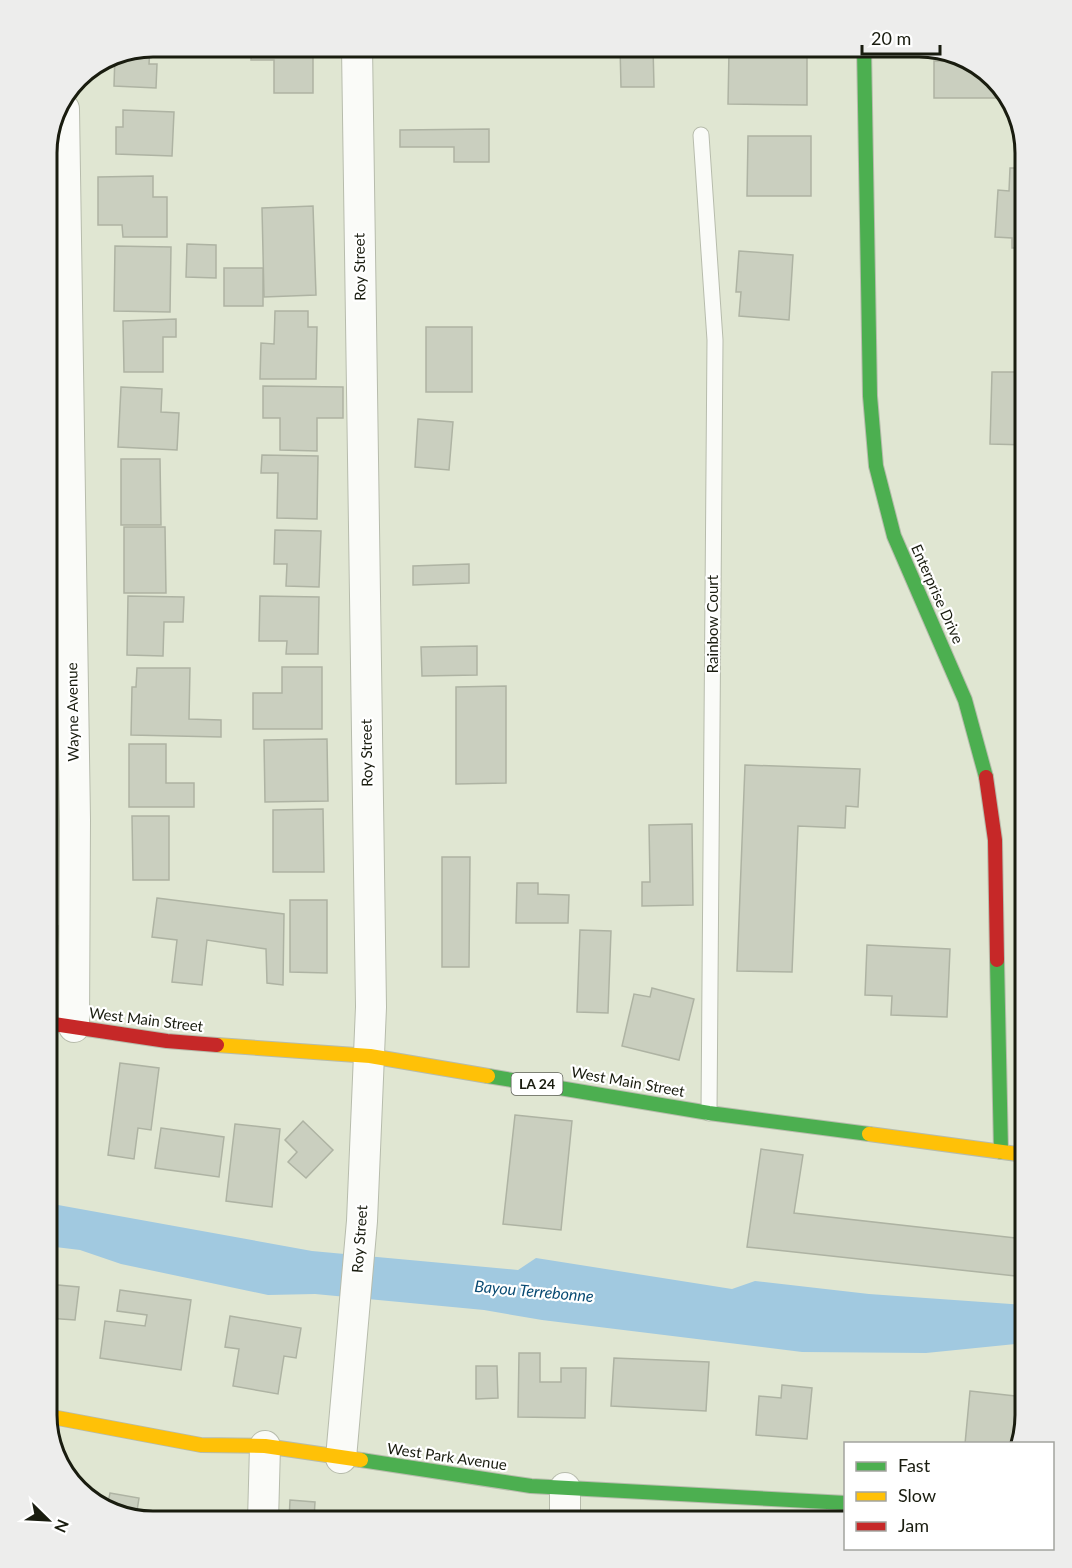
<svg xmlns="http://www.w3.org/2000/svg" width="1072" height="1568" viewBox="0 0 1072 1568" font-family="Lato,sans-serif">
<style>
.water{fill:#a1c9e0}
.building{fill:#cacfbf;stroke:#aeb3a3;stroke-width:1.5}
.lines{fill:none;stroke-linecap:round;stroke-linejoin:round}
.lane-casing{stroke:#b7bcac;stroke-width:17}
.street-casing{stroke:#b7bcac;stroke-width:32}
.fast-casing{stroke:#b7bcac;stroke-width:16}
.slow-casing{stroke:#b7bcac;stroke-width:16}
.jam-casing{stroke:#b7bcac;stroke-width:16}
.lane{stroke:#fafbf8;stroke-width:15}
.street{stroke:#fafbf8;stroke-width:30}
.fast{stroke:#4caf50;stroke-width:14}
.slow{stroke:#ffc107;stroke-width:14}
.jam{stroke:#c62828;stroke-width:14}
.labels{text-anchor:middle;stroke-width:4.5;stroke-linejoin:round;paint-order:stroke}
.shield{fill:#fff;stroke:#5e6057;stroke-width:1.5}
.shield-label{font-size:14px;font-weight:bold;fill:#191c0f}
.street-label{font-size:15px;fill:#191c0f;stroke:#fff}
.water-label{font-size:16px;font-style:italic;fill:#0a4b73;stroke:#fff}
.rim{fill:none;stroke:#191c0f;stroke-width:3}
</style>
<rect width="100%" height="100%" fill="#e0e6d2"/>
<!-- water -->
<path class="water" d="M47,1203L312,1251L518,1270L536,1258L732,1289L755,1281L869,1294L1025,1305V1343L926,1353L802,1352L542,1320L484,1310L315,1294L268,1295L121,1264L80,1250L47,1246Z"/>
<!-- building -->
<g class="building">
<path d="M150,47L149,64H157L156,88L114,86L115,54Z"/>
<path d="M252,47H313V93H274V60H251Z"/>
<path d="M620,47H653L654,87H621Z"/>
<path d="M729,51L807,52V105L728,104Z"/>
<path d="M934,61H973L1010,98H934Z"/>
<path d="M123,110L174,112L172,156L116,154V127H123Z"/>
<path d="M489,129V162H454V147H400V130Z"/>
<path d="M748,136H811V196H747Z"/>
<path d="M1010,168H1025V248H1012V238L995,237L998,190L1009,191Z"/>
<path d="M153,176V197H167V237H123L122,225H98V177Z"/>
<path d="M313,206L316,295L264,297L262,208Z"/>
<path d="M187,244L216,245V278L186,277Z"/>
<path d="M115,246L171,247L170,312L114,311Z"/>
<path d="M739,251L793,255L789,320L739,316L741,292H736Z"/>
<rect x="224" y="268" width="39" height="38"/>
<path d="M275,311H308V327H317L316,379H260L261,343L274,344Z"/>
<path d="M176,319V337H163V372H124L123,321Z"/>
<rect x="426" y="327" width="46" height="65"/>
<path d="M992,372H1025V445L990,444Z"/>
<path d="M263,386L343,387V418H317V451L280,450V418H263Z"/>
<path d="M121,387L162,389L161,412L179,413L177,450L118,447Z"/>
<path d="M418,419L453,422L449,470L415,467Z"/>
<path d="M262,455L318,456L317,519L277,518L278,473H261Z"/>
<path d="M121,459H160L161,525H121Z"/>
<path d="M1018,493H1025V541H1017Z"/>
<path d="M124,527H165L166,593H124Z"/>
<path d="M275,530L321,531L319,587L286,586L287,564H274Z"/>
<path d="M469,564V583L413,585V566Z"/>
<path d="M128,596L184,597L183,622H164L163,656L127,655Z"/>
<path d="M260,596L319,597L318,654H286L287,641H259Z"/>
<path d="M477,646V675L422,676L421,647Z"/>
<path d="M282,667H322V729H253V693H282Z"/>
<path d="M137,668H190L189,719L221,720V737L131,735L132,687H136Z"/>
<path d="M506,686V783L456,784V687Z"/>
<path d="M327,739L328,801L265,802L264,740Z"/>
<path d="M129,744H166V783H194V807H129Z"/>
<path d="M745,765L860,769L858,807L846,806L845,828L798,826L792,972L737,971Z"/>
<path d="M323,809L324,872H273V810Z"/>
<path d="M132,816H169V880H133Z"/>
<path d="M692,824L693,905L642,906V882H650L649,825Z"/>
<path d="M442,857H470L469,967H442Z"/>
<path d="M517,883H538V894L569,895L568,923H516Z"/>
<path d="M157,898L284,914L283,985L267,983L266,949L207,940L202,985L172,982L177,940L152,937Z"/>
<path d="M290,900H327V973L290,972Z"/>
<path d="M47,925L59,926L57,949L47,948Z"/>
<path d="M580,930L611,931L608,1013L577,1012Z"/>
<path d="M867,945L950,949L947,1017L891,1015L892,996L865,995Z"/>
<path d="M652,988L694,999L679,1060L622,1046L634,994L650,997Z"/>
<path d="M120,1063L159,1068L151,1130L138,1128L134,1159L108,1155Z"/>
<path d="M515,1115L572,1121L561,1230L503,1224Z"/>
<path d="M303,1121L333,1150L306,1178L288,1162L297,1152L285,1140Z"/>
<path d="M235,1124L280,1129L272,1207L226,1201Z"/>
<path d="M161,1128L224,1137L219,1177L155,1168Z"/>
<path d="M761,1149L803,1155L794,1213L1025,1239V1277L747,1247Z"/>
<path d="M47,1284L79,1287L75,1320L47,1318Z"/>
<path d="M120,1290L191,1300L181,1370L100,1358L105,1321L145,1326L147,1315L117,1311Z"/>
<path d="M230,1316L301,1328L296,1358L284,1356L278,1394L233,1386L239,1349L225,1347Z"/>
<path d="M519,1353H540V1382H561V1368H586L585,1418L518,1417Z"/>
<path d="M614,1358L709,1362L706,1411L611,1406Z"/>
<path d="M476,1366H497L498,1398L476,1399Z"/>
<path d="M782,1385L812,1388L807,1439L756,1435L759,1396L781,1398Z"/>
<path d="M970,1391L1025,1397V1416L1018,1444H965Z"/>
<path d="M110,1493L139,1498L137,1511L160,1515L159,1521H146L107,1508Z"/>
<path d="M290,1500L315,1502L314,1519L348,1521H289Z"/>
</g>
<g class="lines">
<defs>
<path id="lane" d="M701,135L715,340L709,1113"/>
<g id="street">
<path d="M64,109L75,820L74,1027"/>
<path d="M341,1458L362,1221L371,1007L357,47"/>
<path d="M565,1488V1521"/>
<path d="M263,1521L265,1446"/>
</g>
<g id="fast">
<path d="M864,47L870,396L876,466L894,536L965,700L986,777"/>
<path d="M997,960L1001,1152"/>
<path d="M488,1076L709,1113L869,1134"/>
<path d="M361,1460L531,1486L846,1503"/>
</g>
<g id="slow">
<path d="M217,1045L370,1056L488,1076"/>
<path d="M869,1134L1025,1155"/>
<path d="M47,1416L201,1445L265,1446L361,1460"/>
</g>
<g id="jam">
<path d="M986,777L995,840L997,960"/>
<path d="M47,1023L167,1041L217,1045"/>
</g>
</defs>
<!-- lane casing -->
<use href="#lane" class="lane-casing"/>
<!-- street casing -->
<use href="#street" class="street-casing"/>
<!-- fast casing -->
<use href="#fast" class="fast-casing"/>
<!-- slow casing -->
<use href="#slow" class="slow-casing"/>
<!-- jam casing -->
<use href="#jam" class="jam-casing"/>
<!-- lane -->
<use href="#lane" class="lane"/>
<!-- street -->
<use href="#street" class="street"/>
<!-- fast -->
<use href="#fast" class="fast"/>
<!-- slow -->
<use href="#slow" class="slow"/>
<!-- jam -->
<use href="#jam" class="jam"/>
</g>
<g class="labels">
<!-- shield labels -->
<rect class="shield" x="511.5" y="1073" width="51" height="22" rx="4.5"/>
<g class="shield-label">
<text x="537" y="1089">LA 24</text>
</g>
<!-- street labels -->
<g class="street-label">
<text transform="translate(360 267) rotate(-91)" y="5">Roy Street</text>
<text transform="translate(937 594) rotate(66)" y="5">Enterprise Drive</text>
<text transform="translate(713 624) rotate(-90)" y="5">Rainbow Court</text>
<text transform="translate(73 712) rotate(-91)" y="5">Wayne Avenue</text>
<text transform="translate(367 753) rotate(-91)" y="5">Roy Street</text>
<text transform="translate(146 1020) rotate(7)" y="5">West Main Street</text>
<text transform="translate(628 1082) rotate(10)" y="5">West Main Street</text>
<text transform="translate(360 1239) rotate(-86)" y="5">Roy Street</text>
<text transform="translate(447 1457) rotate(8)" y="5">West Park Avenue</text>
</g>
<!-- water labels -->
<g class="water-label">
<text transform="translate(534 1291) rotate(5)" y="6">Bayou Terrebonne</text>
</g>
</g>
<!-- crop -->
<path d="M0 0H1072V1568H0ZM153 57H919A96 96 0 0 1 1015 153V1415A96 96 0 0 1 919 1511H153A96 96 0 0 1 57 1415V153A96 96 0 0 1 153 57Z" fill="#ededec" fill-rule="evenodd"/>
<path class="rim" d="M153 57H919A96 96 0 0 1 1015 153V1415A96 96 0 0 1 919 1511H153A96 96 0 0 1 57 1415V153A96 96 0 0 1 153 57Z"/>
<!-- legend -->
<rect x="844" y="1442" width="210" height="108" fill="#ffffff" stroke="#a3a49f" stroke-width="1.5"/>
<rect x="856" y="1462" width="30" height="9" fill="#4caf50" stroke="#a3a49f" stroke-width="1.5"/>
<text x="898" y="1472" font-size="18" fill="#191c0f">Fast</text>
<rect x="856" y="1492" width="30" height="9" fill="#ffc107" stroke="#a3a49f" stroke-width="1.5"/>
<text x="898" y="1502" font-size="18" fill="#191c0f">Slow</text>
<rect x="856" y="1522" width="30" height="9" fill="#c62828" stroke="#a3a49f" stroke-width="1.5"/>
<text x="898" y="1532" font-size="18" fill="#191c0f">Jam</text>
<!-- north arrow -->
<g transform="translate(48 1520) rotate(114)" stroke="#ffffff" stroke-width="4.5" paint-order="stroke">
<path d="M0-4.5L10 22L0 15L-10 22Z" fill="#191c0f"/>
<text y="-9" font-size="16" font-weight="bold" text-anchor="middle" fill="#191c0f">N</text>
</g>
<!-- scale -->
<path d="M862 45v9h78v-9" fill="none" stroke="#191c0f" stroke-width="3"/>
<text x="871" y="45" font-size="18" fill="#191c0f" stroke="#ffffff" stroke-width="4.5" paint-order="stroke">20 m</text>
</svg>
